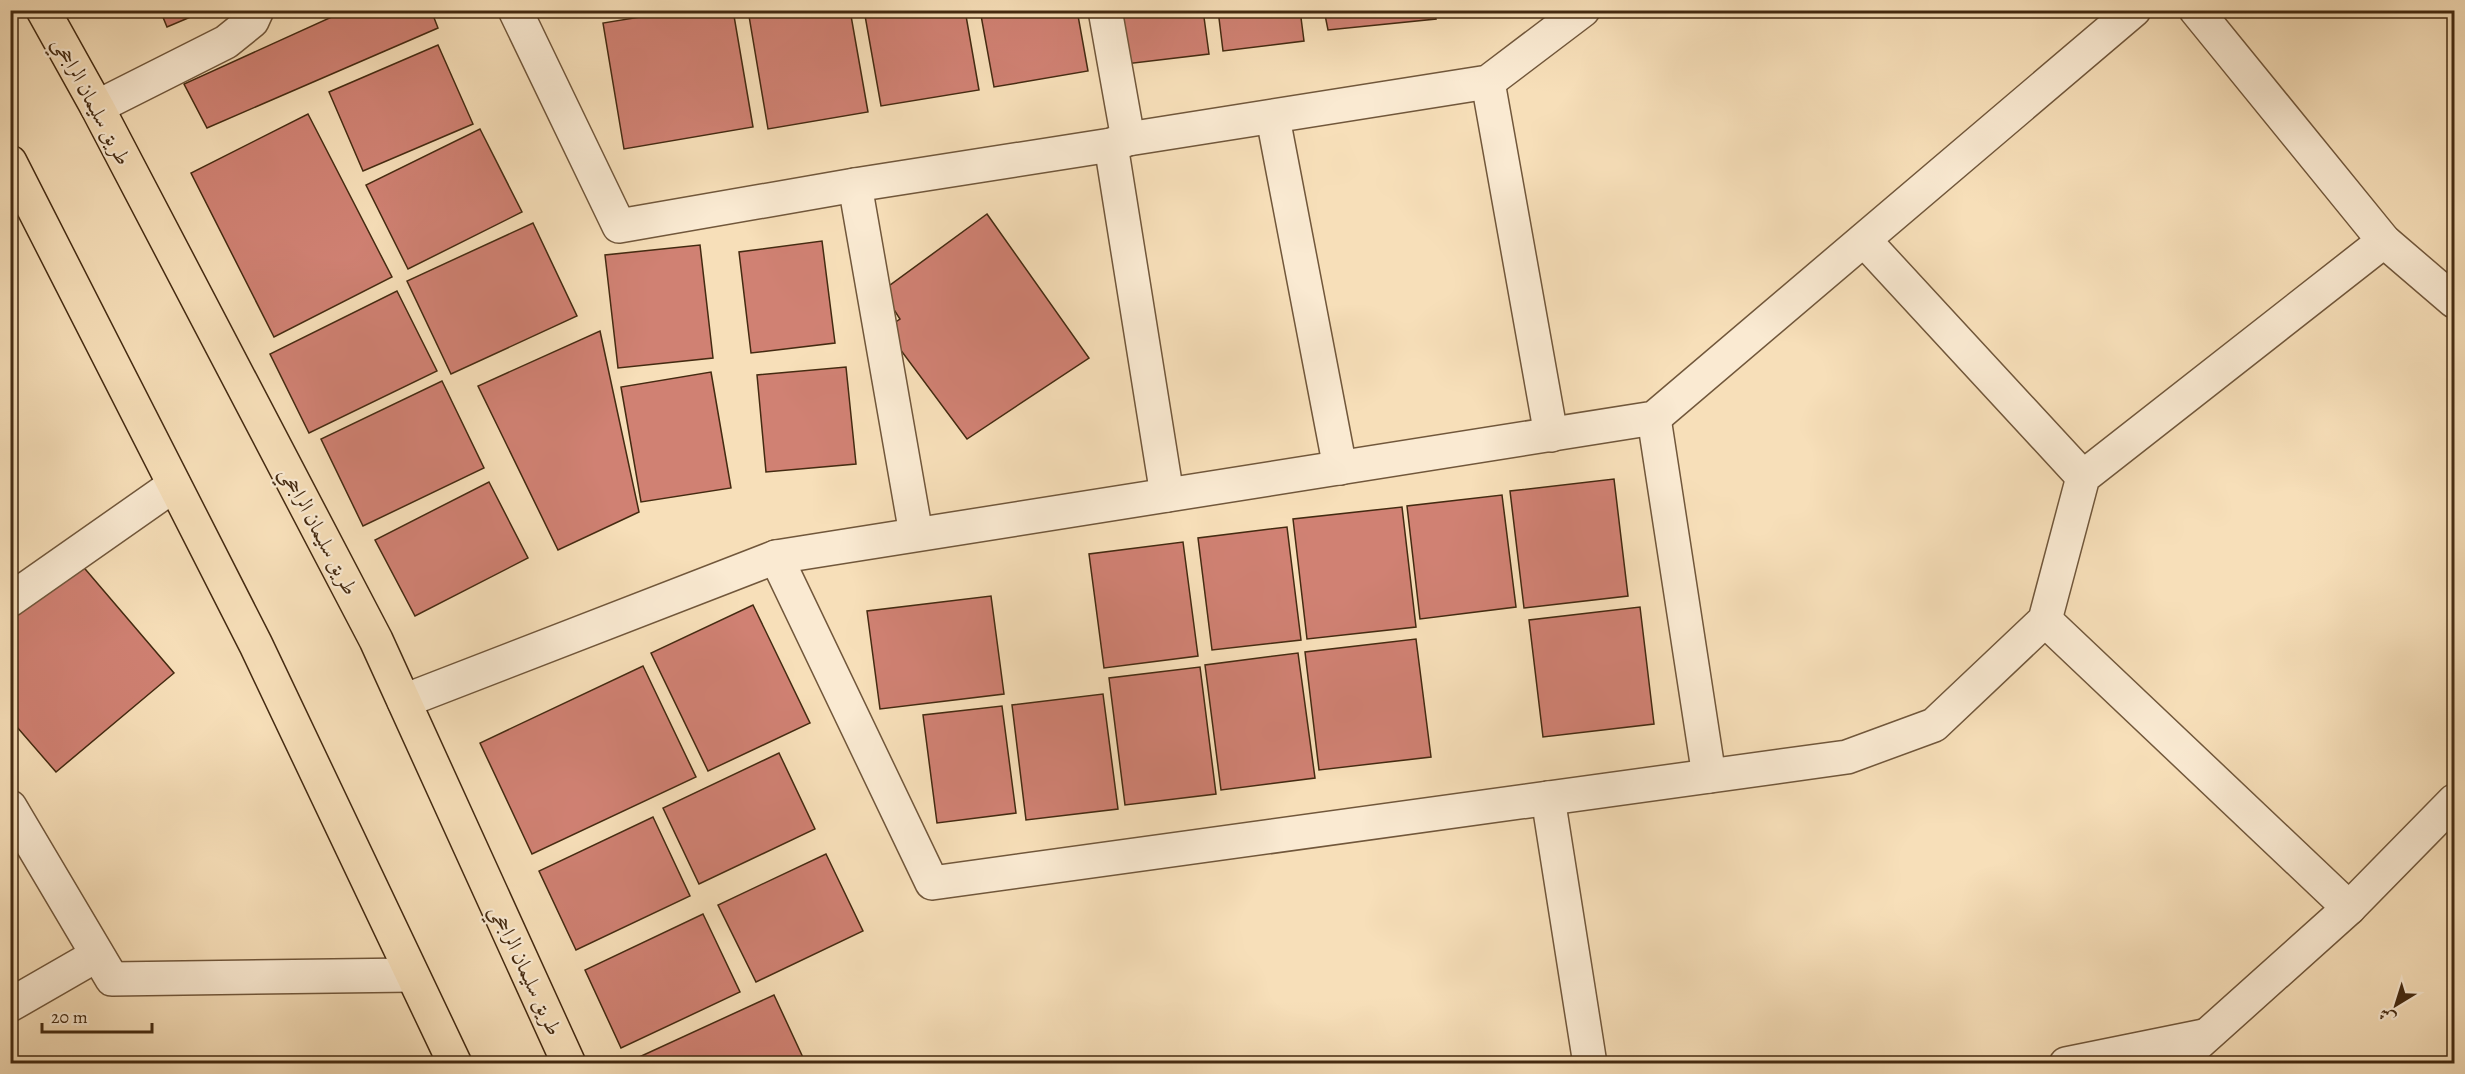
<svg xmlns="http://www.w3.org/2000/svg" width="2465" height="1074" viewBox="0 0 2465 1074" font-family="Alegreya,Amiri,serif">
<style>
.building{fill:#d08173;stroke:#442a11;stroke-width:1.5}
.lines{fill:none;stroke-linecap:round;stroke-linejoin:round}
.minor-casing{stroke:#71573b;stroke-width:36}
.major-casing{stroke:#442a11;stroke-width:36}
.minor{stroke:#faead2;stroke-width:33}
.major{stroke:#f7dfb9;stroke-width:33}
.labels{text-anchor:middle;stroke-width:4.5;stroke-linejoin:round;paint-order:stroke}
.street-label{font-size:21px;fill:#442a11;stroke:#faead2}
</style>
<rect width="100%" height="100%" fill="#f7dfb9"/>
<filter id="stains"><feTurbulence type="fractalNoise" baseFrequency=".00333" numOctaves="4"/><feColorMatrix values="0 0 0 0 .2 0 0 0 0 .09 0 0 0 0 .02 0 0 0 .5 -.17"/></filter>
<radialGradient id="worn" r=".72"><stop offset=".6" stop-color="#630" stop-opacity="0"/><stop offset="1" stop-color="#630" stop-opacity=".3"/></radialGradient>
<!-- building -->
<g class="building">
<path d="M160,10H207L167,27Z"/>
<path d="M347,10H431L438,28L207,128L184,84Z"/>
<path d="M683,10H733L753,127L624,149L603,23Z"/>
<path d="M748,10H850L868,112L768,129Z"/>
<path d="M864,10H965L979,90L881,106Z"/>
<path d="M980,10H1077L1088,71L994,87Z"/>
<path d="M1110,10H1203L1209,54L1117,65Z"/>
<path d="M1218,10H1300L1304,41L1223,51Z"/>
<path d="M1324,10H1434L1436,19L1328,30Z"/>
<path d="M438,45L473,124L363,171L329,92Z"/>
<path d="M308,114L392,277L274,337L191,173Z"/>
<path d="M480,129L522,212L408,269L366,185Z"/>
<path d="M987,214L1089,358L967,439L885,329L900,319L882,291Z"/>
<path d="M533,223L577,316L451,374L407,281Z"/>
<path d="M822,241L835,343L751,353L739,252Z"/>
<path d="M700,245L713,358L618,368L605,255Z"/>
<path d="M397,291L437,371L309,433L270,354Z"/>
<path d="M600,331L639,512L558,550L478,386Z"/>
<path d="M846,367L856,464L766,472L757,375Z"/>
<path d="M711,372L731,488L641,502L621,387Z"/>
<path d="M442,381L484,468L363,526L321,439Z"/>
<path d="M1614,479L1628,596L1524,608L1510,491Z"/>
<path d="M489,482L528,558L415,616L375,540Z"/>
<path d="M1502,495L1516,607L1420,619L1407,506Z"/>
<path d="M1402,507L1416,627L1307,639L1293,519Z"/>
<path d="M1287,527L1301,640L1212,650L1198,538Z"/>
<path d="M1183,542L1198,656L1104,668L1089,554Z"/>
<path d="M80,563L174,673L56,772L10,719V620Z"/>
<path d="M991,596L1004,694L880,709L867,611Z"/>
<path d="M753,605L810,723L708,771L651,653Z"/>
<path d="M1640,607L1654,724L1543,737L1529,620Z"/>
<path d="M1416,639L1431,757L1319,770L1305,652Z"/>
<path d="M1298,653L1315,778L1221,790L1205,665Z"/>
<path d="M643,666L696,777L532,854L480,743Z"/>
<path d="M1200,667L1216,794L1125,805L1109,678Z"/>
<path d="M1103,694L1118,809L1026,820L1012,705Z"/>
<path d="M1002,706L1016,813L937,823L923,715Z"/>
<path d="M779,753L815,829L699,884L663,808Z"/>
<path d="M653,817L690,896L576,950L539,871Z"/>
<path d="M826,854L863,931L756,982L718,905Z"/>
<path d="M703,914L740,992L621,1048L585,970Z"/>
<path d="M774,995L806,1064H624Z"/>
</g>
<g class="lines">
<defs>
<g id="minor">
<path d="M515,10L619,226L855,185L1111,145L1128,139L1488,82L1583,10"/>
<path d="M1105,10L1128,139"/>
<path d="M2196,10L2384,241L2454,301"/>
<path d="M1488,82L1551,435"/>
<path d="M97,107L226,42L252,21L257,10"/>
<path d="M1273,118L1340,468"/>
<path d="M1111,145L1167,495"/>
<path d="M855,185L916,534"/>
<path d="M1864,240L2083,477"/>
<path d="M1654,418L1709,776"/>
<path d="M776,557L932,883L1847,757L1934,725L2045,620L2083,477L2384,241"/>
<path d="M10,600L174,485"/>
<path d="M2045,620L2349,908"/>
<path d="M404,701L776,557L1654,418L2134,10"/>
<path d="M1548,798L1590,1064"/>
<path d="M10,807L112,979L412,975"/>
<path d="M10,1005L97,955"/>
<path d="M2066,1064L2204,1036"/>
<path d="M2175,1064L2349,908L2454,801"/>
</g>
<g id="major">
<path d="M43,10L97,107L376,640L569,1064"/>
<path d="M10,162L256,645L455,1064"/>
</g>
</defs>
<!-- minor casing -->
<use href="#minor" class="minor-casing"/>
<!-- major casing -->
<use href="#major" class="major-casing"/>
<!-- minor -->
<use href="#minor" class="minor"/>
<!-- major -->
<use href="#major" class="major"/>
</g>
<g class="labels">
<!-- street labels -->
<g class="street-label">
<text transform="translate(92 101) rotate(62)" y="7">طريق سليمان الراجحي</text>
<text transform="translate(319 531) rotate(62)" y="7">طريق سليمان الراجحي</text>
<text transform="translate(526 970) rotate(65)" y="7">طريق سليمان الراجحي</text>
</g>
</g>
<!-- margin -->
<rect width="2465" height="1074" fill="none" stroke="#f7dfb9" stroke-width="36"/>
<rect x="12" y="12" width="2441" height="1050" fill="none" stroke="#442a11" stroke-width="3"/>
<rect x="18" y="18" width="2429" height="1038" fill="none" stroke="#442a11" stroke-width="1.5"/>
<!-- north arrow -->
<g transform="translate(2396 1005) rotate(218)" stroke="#faead2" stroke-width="4.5" paint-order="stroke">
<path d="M0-4.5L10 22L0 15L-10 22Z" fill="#442a11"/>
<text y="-9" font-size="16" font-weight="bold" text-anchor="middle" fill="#442a11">ش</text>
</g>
<!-- scale -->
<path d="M42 1023v9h110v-9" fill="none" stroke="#442a11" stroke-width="3"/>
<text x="51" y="1023" font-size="18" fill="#442a11" stroke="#faead2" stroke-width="4.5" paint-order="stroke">20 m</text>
<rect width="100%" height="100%" filter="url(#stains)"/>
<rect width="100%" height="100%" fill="url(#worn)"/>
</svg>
